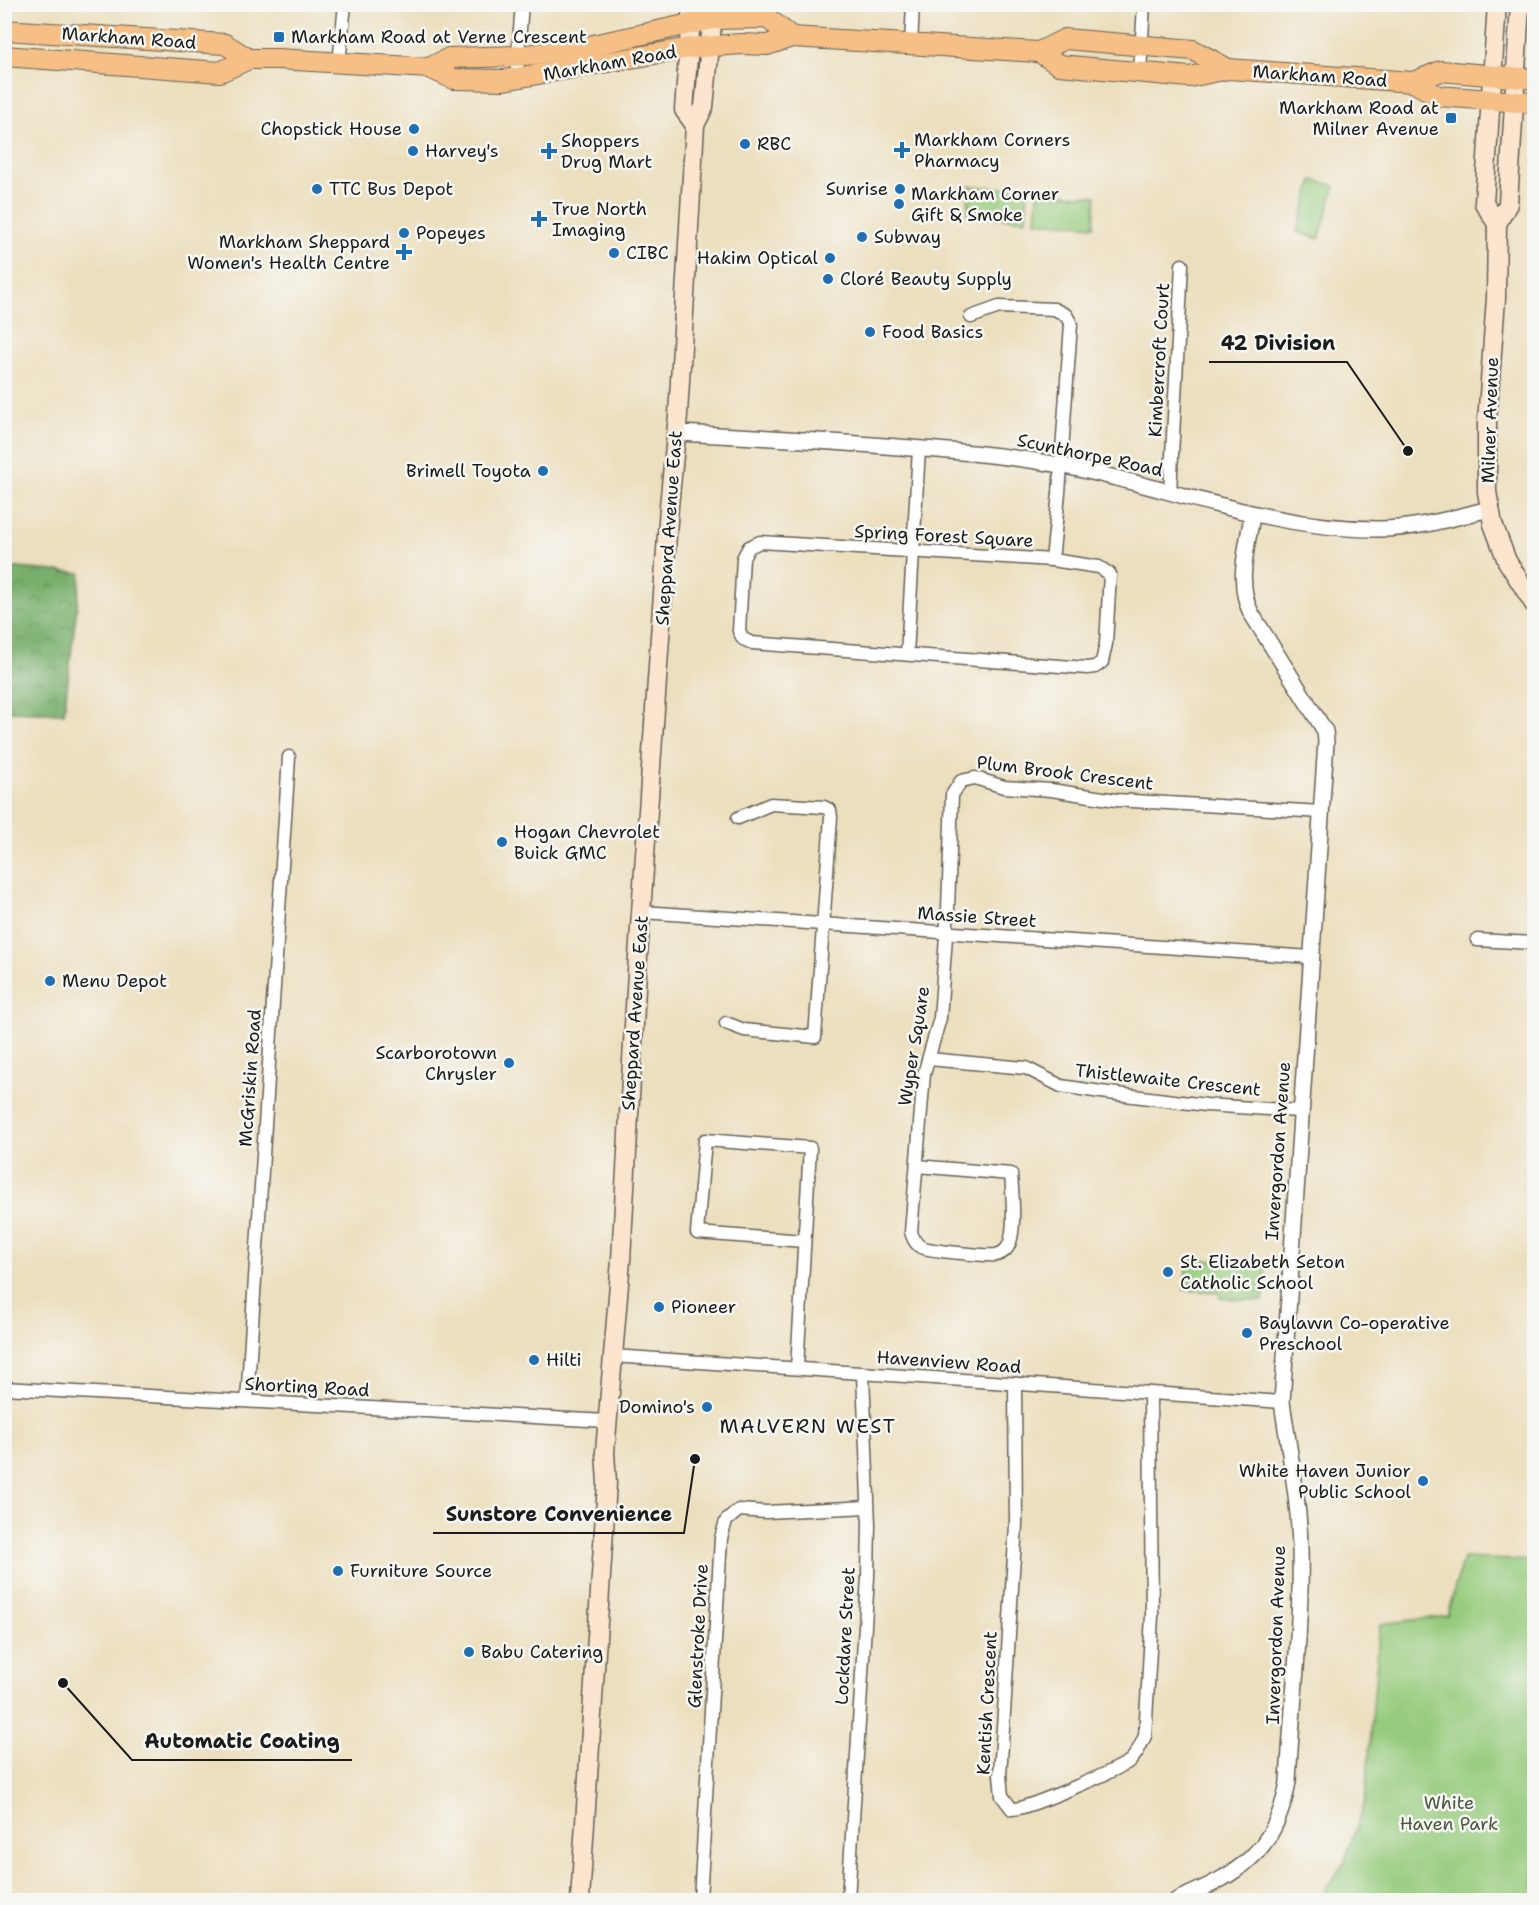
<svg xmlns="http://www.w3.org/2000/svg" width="1539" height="1905" viewBox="0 0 1539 1905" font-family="'Shantell Sans',sans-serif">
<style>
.forest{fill:url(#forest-crowns);stroke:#4a6644;stroke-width:1.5}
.park{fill:#95cb7c;stroke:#58744c;stroke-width:1.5}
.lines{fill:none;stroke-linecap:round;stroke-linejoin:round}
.minor-casing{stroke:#656055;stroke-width:15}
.tertiary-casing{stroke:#656055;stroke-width:18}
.secondary-casing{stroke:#656055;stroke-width:21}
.primary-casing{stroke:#656055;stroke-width:22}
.minor{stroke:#fff;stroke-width:12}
.tertiary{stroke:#fff;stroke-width:15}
.secondary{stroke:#fbe5cf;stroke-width:18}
.primary{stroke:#f5bf86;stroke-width:20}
.poi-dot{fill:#1f6fb2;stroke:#f6f6f2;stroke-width:2}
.labels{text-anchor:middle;stroke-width:5;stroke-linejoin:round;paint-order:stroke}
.poi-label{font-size:18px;fill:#1c1c1c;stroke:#f6f6f2;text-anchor:start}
.street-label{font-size:18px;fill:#1c1c1c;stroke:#f6f6f2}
.park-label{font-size:18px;fill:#46593e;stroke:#f6f6f2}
.neighbourhood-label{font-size:20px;letter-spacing:1.5px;fill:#1c1c1c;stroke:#f6f6f2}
.leader{fill:none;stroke:#1c1c1c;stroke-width:2}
.callout-dot{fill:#1c1c1c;stroke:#f6f6f2;stroke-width:2}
.callout-label{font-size:20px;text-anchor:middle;font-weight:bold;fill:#1c1c1c;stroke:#f6f6f2;stroke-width:5;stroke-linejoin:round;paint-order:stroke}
</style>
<defs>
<pattern id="forest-crowns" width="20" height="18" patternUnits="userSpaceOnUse" patternTransform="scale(1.5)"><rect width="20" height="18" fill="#78af6c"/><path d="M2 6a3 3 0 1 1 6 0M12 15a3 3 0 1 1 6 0" fill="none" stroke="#628e58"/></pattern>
</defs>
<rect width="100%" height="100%" fill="#f6f6f2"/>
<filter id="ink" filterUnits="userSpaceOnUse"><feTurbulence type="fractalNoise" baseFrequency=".0167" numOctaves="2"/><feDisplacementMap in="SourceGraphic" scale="12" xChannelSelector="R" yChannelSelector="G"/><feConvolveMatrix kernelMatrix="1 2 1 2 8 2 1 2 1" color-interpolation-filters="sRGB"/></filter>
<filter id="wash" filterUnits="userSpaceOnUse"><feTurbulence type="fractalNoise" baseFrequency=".008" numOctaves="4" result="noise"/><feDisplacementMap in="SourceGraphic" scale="24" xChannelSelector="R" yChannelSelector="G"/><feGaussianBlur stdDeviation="1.35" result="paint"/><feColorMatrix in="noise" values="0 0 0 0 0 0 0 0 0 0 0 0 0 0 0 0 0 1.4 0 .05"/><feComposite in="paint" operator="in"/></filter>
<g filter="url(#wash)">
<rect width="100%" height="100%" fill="#ecdfbe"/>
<!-- forest -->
<path class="forest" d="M5,567L81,573L64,713L5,711Z"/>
<!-- park -->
<g class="park">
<path d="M1313,180L1335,186L1319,239L1297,232Z"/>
<path d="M970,186L1028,190L1026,220L967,215Z"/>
<path d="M1038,192L1096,196L1094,226L1036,221Z"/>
<path d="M1187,1259L1266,1264L1263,1301L1220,1298V1292L1184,1290Z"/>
<path d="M1463,1558L1534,1561V1900H1319L1344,1863L1365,1802L1380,1624L1447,1616Z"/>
</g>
</g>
<g filter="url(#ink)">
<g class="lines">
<defs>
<g id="minor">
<path d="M911,46L913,4"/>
<path d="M339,63L345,4"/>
<path d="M1140,73L1144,4"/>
<path d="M516,79L522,4"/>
<path d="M971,317L999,307L1054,309L1066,315L1071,324L1059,493L1052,560"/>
<path d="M1170,493L1182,265"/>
<path d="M760,542L1052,560L1099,567L1110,574L1106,644L1102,662L1095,667L1087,668L752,643L743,639L739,631L743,558L749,547Z"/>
<path d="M907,654L919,449"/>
<path d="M642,912L1311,957"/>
<path d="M1477,940L1534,943"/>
<path d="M726,1023L744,1030L815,1037L831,817L830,810L824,807L771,804L738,818"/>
<path d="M929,1059L1026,1068L1061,1086L1101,1092L1206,1105L1300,1111"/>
<path d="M917,1166L1011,1174C1012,1190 1017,1235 1007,1248C1005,1251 1000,1254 996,1255C986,1256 930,1251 921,1247C915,1244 913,1238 911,1232L924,1074L940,1018L948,909L952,795L961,781L975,778L1004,787L1051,790L1116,800L1321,812"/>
<path d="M613,1356L1282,1402"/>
<path d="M797,1367L798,1351L810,1148L705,1140L697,1233L804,1241"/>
<path d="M1015,1384L1016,1525L1000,1775L1002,1796L1012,1809C1025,1810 1120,1769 1131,1760C1138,1753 1141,1744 1145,1736L1152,1616L1150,1394"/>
<path d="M4,1388L607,1421"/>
<path d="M247,1401L289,757"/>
<path d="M700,1900L721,1538L726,1521L739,1510L766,1512L868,1507"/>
<path d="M848,1900L868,1577L869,1524L863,1374"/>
</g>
<g id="tertiary">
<path d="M676,433C750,436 824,441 898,447C952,451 1006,455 1059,465C1168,486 1266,529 1378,529C1415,529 1454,518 1489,509"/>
<path d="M1177,1900C1238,1874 1276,1853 1288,1782C1292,1705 1302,1626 1300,1548C1299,1499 1289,1451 1282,1402L1326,742L1325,731L1251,613C1236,582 1247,548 1252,516"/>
</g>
<g id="secondary">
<path d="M692,4L684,110L695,125"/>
<path d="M1520,4L1508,204L1497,224L1496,298L1487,422V492L1493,524L1507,561L1534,604"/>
<path d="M1497,224L1484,203L1497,4"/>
<path d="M580,1900L607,1483L605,1452L621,1260L637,971L669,506L678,415L695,125L704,107L714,4"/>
</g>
<g id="primary">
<path d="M4,30L225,44L249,59"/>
<path d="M1039,52L1059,65L1189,77L1228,69L1413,82L1438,96L1534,103"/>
<path d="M4,56L220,72L249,59H278L429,68L454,79L504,80L689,48L741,44L767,45L792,37L1039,52L1065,39L1193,50L1228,69"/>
<path d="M429,68L449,58L517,56L570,50L713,19L767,18L792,37"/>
<path d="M1413,82L1441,71L1534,79"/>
</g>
</defs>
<!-- minor casing -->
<use href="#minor" class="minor-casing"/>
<!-- tertiary casing -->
<use href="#tertiary" class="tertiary-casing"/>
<!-- secondary casing -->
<use href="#secondary" class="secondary-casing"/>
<!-- primary casing -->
<use href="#primary" class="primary-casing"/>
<!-- minor -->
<use href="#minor" class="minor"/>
<!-- tertiary -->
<use href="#tertiary" class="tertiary"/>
<!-- secondary -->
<use href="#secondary" class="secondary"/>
<!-- primary -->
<use href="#primary" class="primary"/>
</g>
</g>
<!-- markers -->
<g class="poi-dot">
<rect x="273" y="31" width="12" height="12" rx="3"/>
<rect x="1445" y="112" width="12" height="12" rx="3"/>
<circle cx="414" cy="129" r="6"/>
<circle cx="745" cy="144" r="6"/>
<path d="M899 141h6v6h6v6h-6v6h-6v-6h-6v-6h6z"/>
<circle cx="413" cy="151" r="6"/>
<path d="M546 142h6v6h6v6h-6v6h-6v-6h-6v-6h6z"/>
<circle cx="317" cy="189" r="6"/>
<circle cx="900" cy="189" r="6"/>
<circle cx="899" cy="204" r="6"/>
<path d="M536 210h6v6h6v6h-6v6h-6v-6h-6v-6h6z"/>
<circle cx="404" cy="233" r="6"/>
<circle cx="862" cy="237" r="6"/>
<path d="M401 243h6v6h6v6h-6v6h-6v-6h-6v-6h6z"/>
<circle cx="614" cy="253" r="6"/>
<circle cx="830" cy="258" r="6"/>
<circle cx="828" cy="279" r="6"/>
<circle cx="870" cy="332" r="6"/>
<circle cx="543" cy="471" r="6"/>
<circle cx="502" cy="842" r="6"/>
<circle cx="50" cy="981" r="6"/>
<circle cx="509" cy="1063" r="6"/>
<circle cx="1168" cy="1272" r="6"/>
<circle cx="659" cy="1307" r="6"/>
<circle cx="1247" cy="1333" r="6"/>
<circle cx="534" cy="1360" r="6"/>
<circle cx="707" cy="1407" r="6"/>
<circle cx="1423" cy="1481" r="6"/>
<circle cx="338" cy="1571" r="6"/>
<circle cx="469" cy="1652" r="6"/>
</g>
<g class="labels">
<!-- poi labels -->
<g class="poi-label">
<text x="291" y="43">Markham Road at Verne Crescent</text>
<text x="1439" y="114" text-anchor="end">Markham Road at<tspan x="1439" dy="21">Milner Avenue</tspan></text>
<text x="402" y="135" text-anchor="end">Chopstick House</text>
<text x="914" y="146">Markham Corners<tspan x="914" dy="21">Pharmacy</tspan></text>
<text x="561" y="147">Shoppers<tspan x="561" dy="21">Drug Mart</tspan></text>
<text x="757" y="150">RBC</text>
<text x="425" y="157">Harvey's</text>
<text x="329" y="195">TTC Bus Depot</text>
<text x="888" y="195" text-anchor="end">Sunrise</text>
<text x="911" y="200">Markham Corner<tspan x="911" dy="21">Gift &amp; Smoke</tspan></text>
<text x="552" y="215">True North<tspan x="552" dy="21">Imaging</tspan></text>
<text x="416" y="239">Popeyes</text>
<text x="874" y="243">Subway</text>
<text x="390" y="248" text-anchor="end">Markham Sheppard<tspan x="390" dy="21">Women's Health Centre</tspan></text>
<text x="626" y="259">CIBC</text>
<text x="818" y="264" text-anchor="end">Hakim Optical</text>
<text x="840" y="285">Cloré Beauty Supply</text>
<text x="882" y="338">Food Basics</text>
<text x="531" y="477" text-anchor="end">Brimell Toyota</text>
<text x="514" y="838">Hogan Chevrolet<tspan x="514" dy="21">Buick GMC</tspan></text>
<text x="62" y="987">Menu Depot</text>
<text x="497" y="1059" text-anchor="end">Scarborotown<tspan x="497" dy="21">Chrysler</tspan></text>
<text x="1180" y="1268">St. Elizabeth Seton<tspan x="1180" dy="21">Catholic School</tspan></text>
<text x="671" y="1313">Pioneer</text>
<text x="1259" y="1329">Baylawn Co-operative<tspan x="1259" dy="21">Preschool</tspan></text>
<text x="546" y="1366">Hilti</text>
<text x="695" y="1413" text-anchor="end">Domino's</text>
<text x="1411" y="1477" text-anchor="end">White Haven Junior<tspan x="1411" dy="21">Public School</tspan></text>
<text x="350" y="1577">Furniture Source</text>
<text x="481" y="1658">Babu Catering</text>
</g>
<!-- street labels -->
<g class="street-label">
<text transform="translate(129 38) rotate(4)" y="6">Markham Road</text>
<text transform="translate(610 63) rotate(-10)" y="6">Markham Road</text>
<text transform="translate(1320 76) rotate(4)" y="6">Markham Road</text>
<text transform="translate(1159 360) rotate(-87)" y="6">Kimbercroft Court</text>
<text transform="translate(1490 420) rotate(-88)" y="6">Milner Avenue</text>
<text transform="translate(1090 455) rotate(12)" y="6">Scunthorpe Road</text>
<text transform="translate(669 528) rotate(-86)" y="6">Sheppard Avenue East</text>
<text transform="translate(944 536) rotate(3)" y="6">Spring Forest Square</text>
<text transform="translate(1065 773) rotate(7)" y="6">Plum Brook Crescent</text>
<text transform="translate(977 917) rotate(4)" y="6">Massie Street</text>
<text transform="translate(635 1013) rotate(-86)" y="6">Sheppard Avenue East</text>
<text transform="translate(914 1046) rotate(-81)" y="6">Wyper Square</text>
<text transform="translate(250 1078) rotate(-86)" y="6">McGriskin Road</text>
<text transform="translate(1168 1080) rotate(6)" y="6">Thistlewaite Crescent</text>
<text transform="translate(1278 1151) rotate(-86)" y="6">Invergordon Avenue</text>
<text transform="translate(949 1362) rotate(4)" y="6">Havenview Road</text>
<text transform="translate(307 1387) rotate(3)" y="6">Shorting Road</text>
<text transform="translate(1276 1635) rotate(-88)" y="6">Invergordon Avenue</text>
<text transform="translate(698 1636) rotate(-87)" y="6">Glenstroke Drive</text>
<text transform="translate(845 1636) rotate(-87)" y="6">Lockdare Street</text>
<text transform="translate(987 1703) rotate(-87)" y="6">Kentish Crescent</text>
</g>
<!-- park labels -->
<g class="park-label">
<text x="1449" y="1809">White<tspan x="1449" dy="21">Haven Park</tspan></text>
</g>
<!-- neighbourhood labels -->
<g class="neighbourhood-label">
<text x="808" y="1433">MALVERN WEST</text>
</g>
</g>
<!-- callouts -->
<path class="leader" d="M1408 451L1347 362H1209M695 1459L684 1533H433M63 1683L132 1760H352"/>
<g class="callout-dot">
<circle cx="1408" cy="451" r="6"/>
<circle cx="695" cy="1459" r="6"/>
<circle cx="63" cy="1683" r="6"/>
</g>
<g class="callout-label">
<text x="1278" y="350">42 Division</text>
<text x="559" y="1521">Sunstore Convenience</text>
<text x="242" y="1748">Automatic Coating</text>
</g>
<!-- margin -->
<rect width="1539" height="1905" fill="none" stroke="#f6f6f2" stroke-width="24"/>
</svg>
